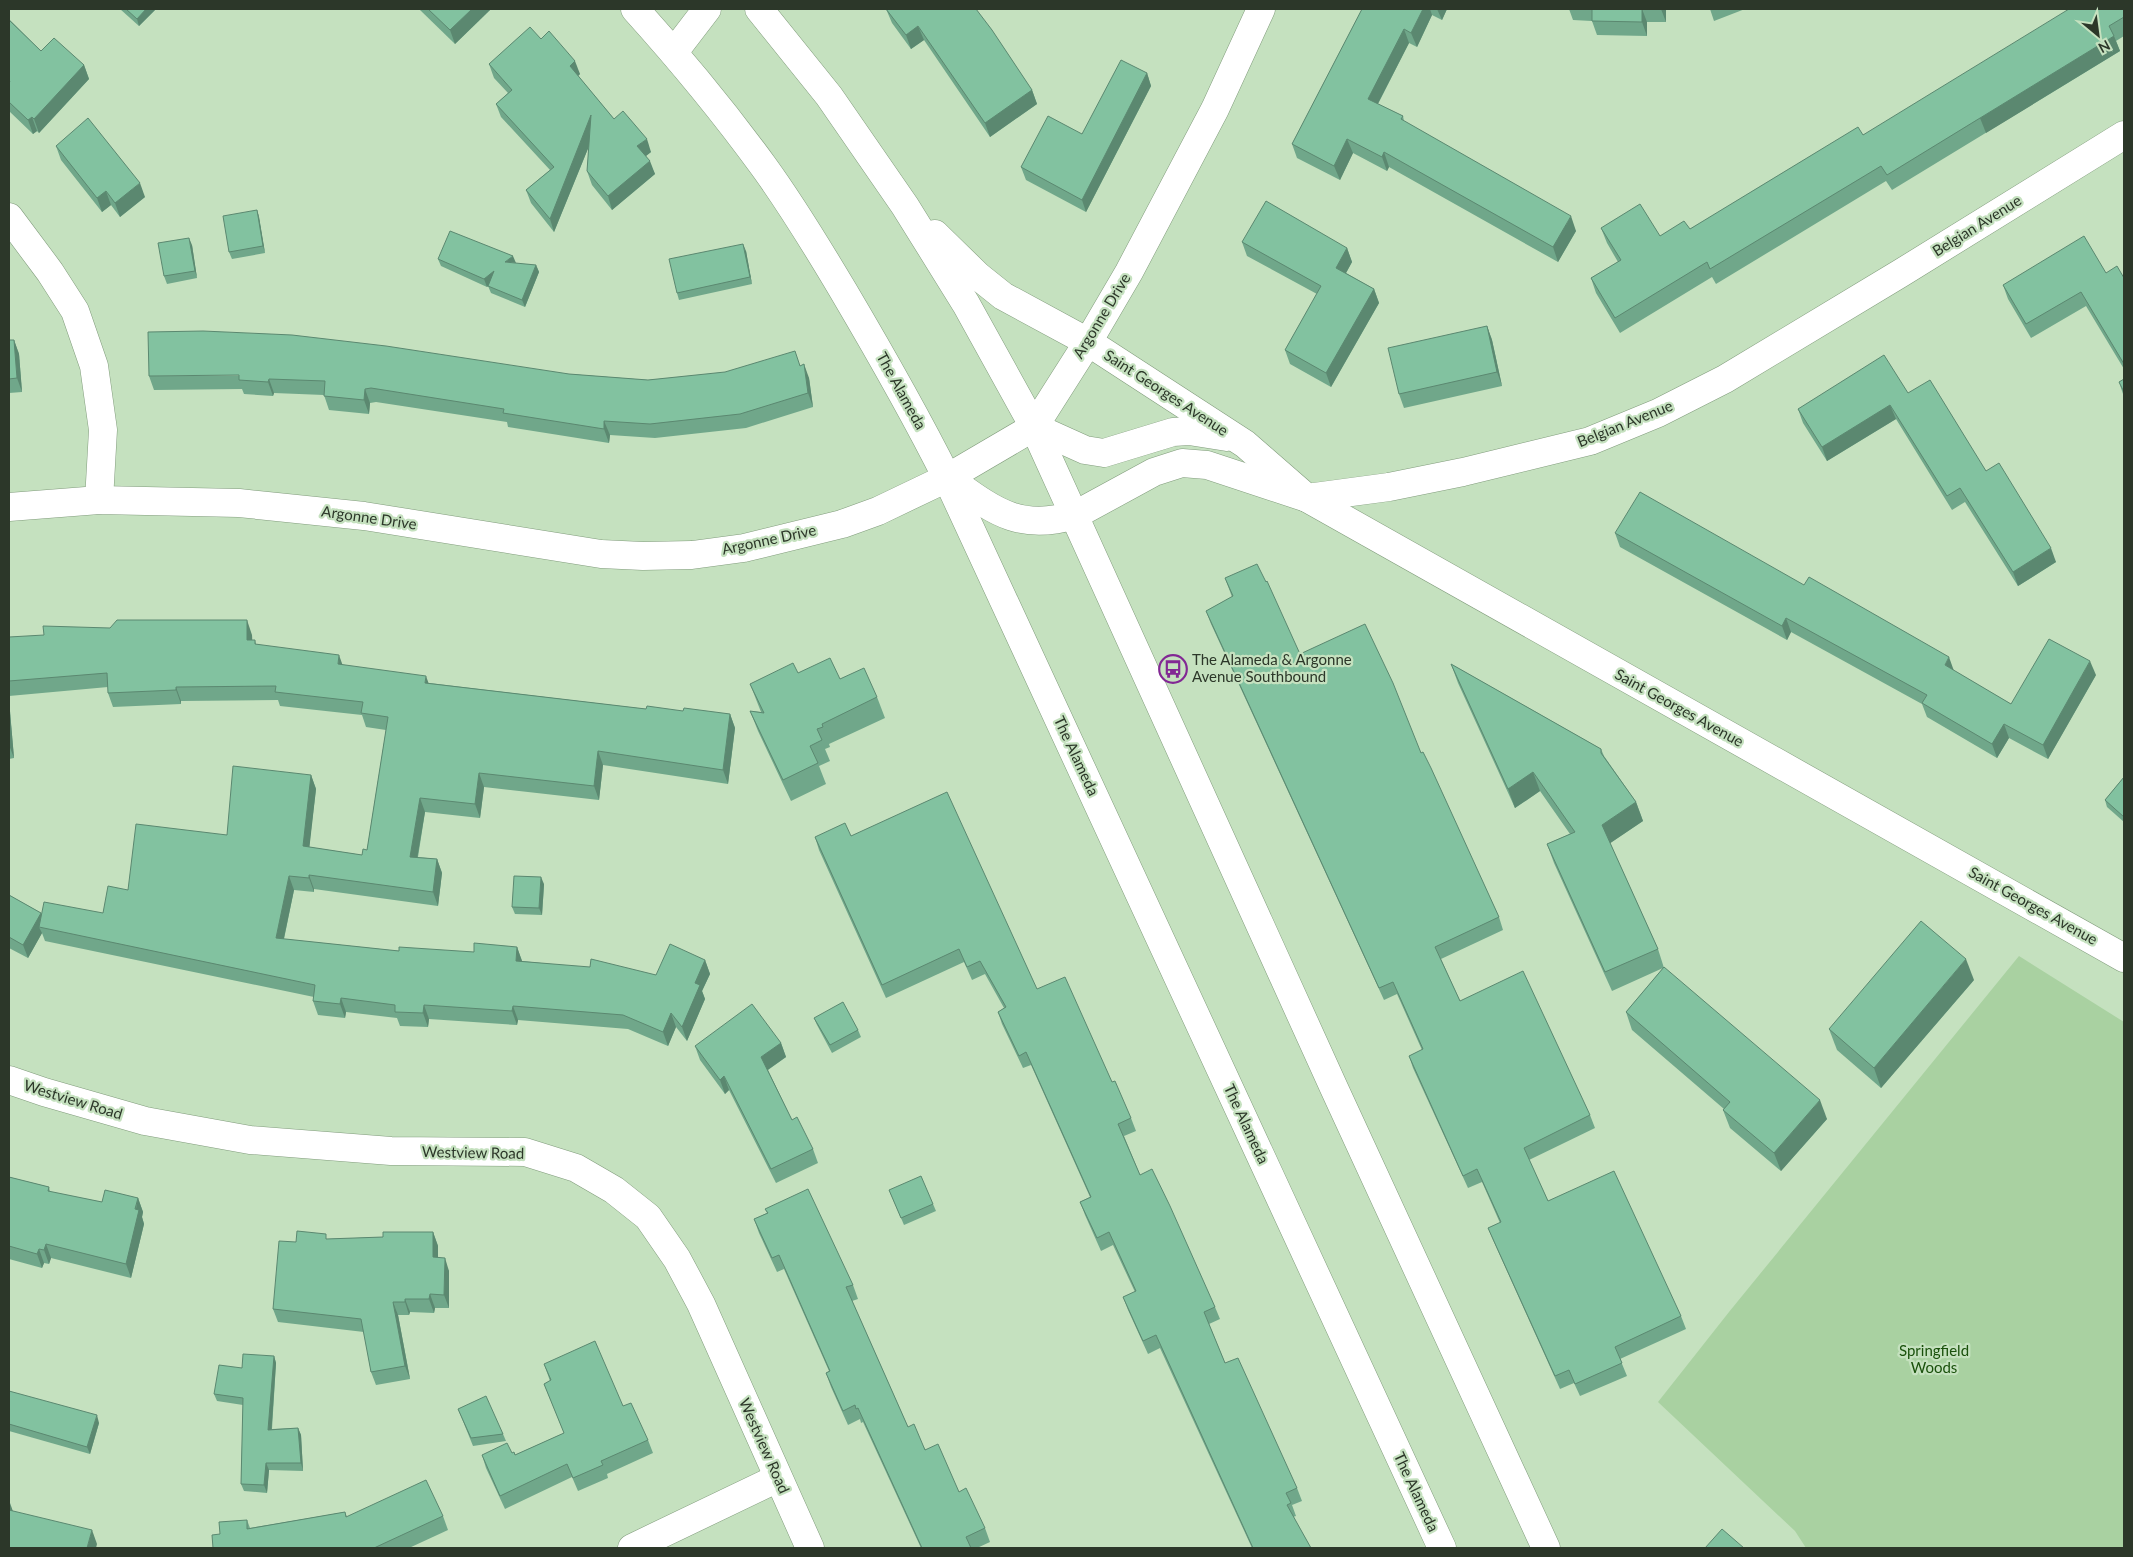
<svg xmlns="http://www.w3.org/2000/svg" width="2133" height="1557" viewBox="0 0 2133 1557" font-family="Lato,sans-serif">
<style>
.green{fill:#a9d1a1}
.lines{fill:none;stroke-linecap:round;stroke-linejoin:round}
.minor-casing{stroke:#819c7c;stroke-width:29}
.major-casing{stroke:#819c7c;stroke-width:29}
.minor{stroke:#fff;stroke-width:28}
.major{stroke:#fff;stroke-width:28}
.wall{fill:#70a78a}
.shaded-wall{fill:#5b8870}
.building{fill:#82c2a0;stroke:#5b8870}
.labels{text-anchor:middle;stroke-width:4.5;stroke-linejoin:round;paint-order:stroke}
.street-label{font-size:15px;fill:#2c3729;stroke:#c5e1bf}
.poi-label{font-size:15px;fill:#2c3729;stroke:#c5e1bf;text-anchor:start}
.park-label{font-size:15px;fill:#1a510c;stroke:#c5e1bf}
</style>
<rect width="100%" height="100%" fill="#c5e1bf"/>
<!-- green -->
<path class="green" d="M2019,956L2124,1022V1548H1806L1795,1531L1658,1402L1729,1312Z"/>
<g class="lines">
<defs>
<g id="minor">
<path d="M674,52L707,9"/>
<path d="M9,217L50,272L75,311L94,366L103,430L99,500"/>
<path d="M1088,342L1245,444L1307,498L2124,958"/>
<path d="M1034,427L1085,450L1104,453L1173,432L1189,431L1227,437"/>
<path d="M1075,515L1154,472L1182,463L1207,465L1307,498L1389,487L1463,472L1590,441L1658,413L1725,379L1901,273L2124,135"/>
<path d="M9,1080L44,1092L145,1121L250,1140L391,1151L525,1152L576,1168L614,1190L648,1217L677,1259L701,1304L810,1548"/>
<path d="M632,1548L778,1478"/>
</g>
<g id="major">
<path d="M635,9C681,60 724,112 764,167C793,207 819,250 844,292C880,353 915,414 947,478L1442,1548"/>
<path d="M759,9L829,96L905,206L966,304L1034,427L1334,1088L1546,1548"/>
<path d="M935,234L978,276L1003,296L1088,342"/>
<path d="M948,478C993,510 1018,532 1075,515"/>
<path d="M9,507L99,500L239,503L364,516L601,554L643,556L692,555L744,548L842,524L878,511L947,478L1034,427L1088,342L1129,272L1215,109L1261,9"/>
</g>
</defs>
<!-- minor casing -->
<use href="#minor" class="minor-casing"/>
<!-- major casing -->
<use href="#major" class="major-casing"/>
<!-- minor -->
<use href="#minor" class="minor"/>
<!-- major -->
<use href="#major" class="major"/>
</g>
<!-- wall -->
<g class="wall">
<path d="M120,9H156L139,26Z"/>
<path d="M419,9H491L455,44Z"/>
<path d="M886,9L1032,90L1037,104L990,137L924,40L911,49L892,23Z"/>
<path d="M1362,9H1447L1442,20L1432,15L1417,47L1409,43L1378,104L1403,116L1404,121L1576,231L1558,262L1389,167L1387,171L1353,153L1340,180L1297,158L1292,144Z"/>
<path d="M1569,9H1666V22H1647V36L1597,35L1592,21L1573,20Z"/>
<path d="M1710,9H1745L1714,21Z"/>
<path d="M2124,9V36L2116,41L2120,51L1892,190L1886,181L1716,284L1712,277L1620,333L1596,293L1591,278L1618,262L1607,243L1601,228L1660,236L1690,229L1863,135Z"/>
<path d="M9,18L10,20L41,51L84,65L89,79L39,133L37,131L33,134L9,111Z"/>
<path d="M541,39L580,74L578,76L614,119L651,152L646,156L655,174L612,210L592,185L587,171L589,146L554,232L531,203L526,190L550,170L501,117L496,104L508,93L494,78L489,64Z"/>
<path d="M1147,73L1151,86L1086,212L1026,180L1021,167L1082,134Z"/>
<path d="M56,146L145,197L120,217L111,205L102,212L61,160Z"/>
<path d="M257,210L259,217L265,253L232,259L229,252Z"/>
<path d="M1242,242L1347,248L1352,262L1346,273L1374,289L1379,303L1331,387L1290,364L1285,350L1317,294L1247,256Z"/>
<path d="M192,245L197,278L167,284L164,276Z"/>
<path d="M746,251L752,284L679,300L677,293Z"/>
<path d="M438,259L536,265L539,272L525,307L491,293L488,286L489,285L487,287L441,266Z"/>
<path d="M2106,273L2124,278V369L2086,306L2031,338L2008,299L2003,285Z"/>
<path d="M1487,326L1492,340L1502,386L1404,408L1399,394Z"/>
<path d="M9,340H14L19,354L22,392L9,393Z"/>
<path d="M800,366L809,378L813,407L746,428L655,438L610,435L609,443L508,427L507,422L376,402L370,403L369,414L329,410L324,395L274,393L273,396L244,394L242,389L154,390L149,376L569,374L648,380Z"/>
<path d="M2124,379V397L2119,382Z"/>
<path d="M1908,393L1986,471L2056,562L2018,586L1965,502L1952,510L1896,419L1827,461L1803,423L1798,409Z"/>
<path d="M1615,533L1954,671L2011,704L2096,675L2048,759L2009,738L1997,758L1927,717L1922,704L1791,632L1787,640L1620,547Z"/>
<path d="M1225,578L1300,654L1421,753L1499,917L1503,930L1441,959L1460,1001L1590,1115L1595,1128L1529,1160L1548,1201L1681,1316L1686,1329L1620,1359L1627,1376L1580,1396L1574,1383L1560,1389L1493,1240L1488,1228L1500,1223L1482,1182L1468,1188L1413,1068L1409,1056L1422,1050L1397,994L1384,1000L1211,624L1206,611L1232,597Z"/>
<path d="M252,635V640H255L256,644L343,665L429,683L646,709L730,714L735,728L728,784L603,765L599,800L484,787L480,818L425,812L418,857L437,859L442,873L438,906L314,889V892L294,890L284,939L399,951L474,952L517,947L522,961L656,975L705,960L710,974L702,991L705,999L687,1041L676,1027L668,1046L628,1029L518,1020L517,1025L429,1019L428,1027L400,1026L397,1018L346,1012L345,1018L318,1015L313,1001L314,997L45,941L42,933L28,958L9,948V895L41,913L42,915L103,913L128,890L227,835L311,775L316,789L309,847L362,855L367,850L386,730L366,727L362,715L280,706L278,700L181,701V704L113,707L108,693V687L9,696V637Z"/>
<path d="M1451,664L1601,749L1604,756L1636,802L1643,821L1610,843L1658,949L1664,968L1827,1119L1781,1171L1730,1128L1723,1110L1724,1109L1632,1030L1626,1012L1663,968L1612,991L1554,863L1547,844L1570,834L1540,791L1515,808L1458,683Z"/>
<path d="M798,673L840,679L877,697L885,718L829,744L830,747L825,749L830,761L819,766L826,784L791,801L758,731L750,711L761,712L750,684Z"/>
<path d="M9,700L14,758L9,759Z"/>
<path d="M2124,777V822L2107,807L2105,800Z"/>
<path d="M851,836L1037,989L1112,1082L1131,1118L1136,1131L1124,1136L1140,1175L1215,1307L1220,1319L1209,1324L1225,1363L1297,1488L1302,1501L1292,1505L1296,1516L1293,1517L1311,1548H1252L1160,1348L1148,1354L1128,1310L1123,1297L1135,1292L1113,1245L1101,1251L1085,1215L1080,1202L1090,1197L1031,1065L1023,1068L1002,1024L998,1012L1004,1008L985,974L972,980L964,962L886,998L819,850L815,837Z"/>
<path d="M544,884L542,915L515,914L512,907Z"/>
<path d="M1974,980L1881,1088L1837,1050L1829,1029Z"/>
<path d="M814,1018L858,1030L861,1037L832,1053L817,1025Z"/>
<path d="M781,1043L786,1057L768,1070L792,1120L813,1149L818,1163L776,1183L729,1090L725,1094L700,1060L695,1046Z"/>
<path d="M9,1177L49,1187L50,1192L102,1202L138,1198L143,1212L142,1217L144,1224L131,1278L51,1258L49,1264L44,1263L42,1268L9,1259Z"/>
<path d="M889,1190L933,1204L936,1211L904,1225Z"/>
<path d="M765,1209L853,1285L858,1299L852,1301L908,1427L959,1492L985,1528L990,1542L977,1548H921L863,1422L861,1423L860,1419L848,1425L831,1387L826,1373L829,1371L784,1269L777,1272L759,1233L754,1219L767,1213Z"/>
<path d="M433,1232L438,1246V1257L449,1271V1308H435L434,1313L410,1312L409,1315H398L410,1379L376,1385L371,1372L364,1332L278,1322L273,1309L296,1242L328,1239L383,1237Z"/>
<path d="M274,1356L276,1363L272,1429L298,1428L301,1435L303,1471L269,1470L267,1493L244,1491L241,1484L243,1405L217,1401L214,1394L242,1368Z"/>
<path d="M544,1364L623,1406L648,1440L653,1453L607,1474L608,1478L578,1491L572,1477L505,1509L486,1468L482,1455L512,1453L515,1455L564,1433L544,1384L550,1381Z"/>
<path d="M9,1391L99,1423L90,1454L9,1431Z"/>
<path d="M458,1409L503,1434L506,1441L473,1446Z"/>
<path d="M345,1512L347,1517L443,1516L448,1530L409,1548H213L220,1534L247,1520L250,1528Z"/>
</g>
<!-- shaded-wall -->
<g class="shaded-wall">
<path d="M146,9H156L139,26L137,19Z"/>
<path d="M472,9H491L455,44L450,30Z"/>
<path d="M1423,9H1430L1432,15L1417,47L1411,33Z"/>
<path d="M1437,9H1447L1442,20Z"/>
<path d="M1642,9L1647,22V36L1642,22Z"/>
<path d="M1661,9H1666V22Z"/>
<path d="M918,26L924,40L911,49L906,35Z"/>
<path d="M1404,29L1409,43L1373,113L1368,99Z"/>
<path d="M2114,36L2120,51L1986,133L1980,118Z"/>
<path d="M575,61L580,74L575,79L570,66Z"/>
<path d="M84,65L89,79L39,133L34,119Z"/>
<path d="M1147,73L1151,86L1086,212L1082,200Z"/>
<path d="M1032,90L1037,104L990,137L985,123Z"/>
<path d="M591,115L596,129L554,232L550,219Z"/>
<path d="M32,117L37,131L33,134L28,120Z"/>
<path d="M647,139L651,152L642,159L637,146Z"/>
<path d="M1347,139L1353,153L1340,180L1334,166Z"/>
<path d="M1384,152L1389,167L1387,171L1382,157Z"/>
<path d="M650,161L655,174L612,210L608,196Z"/>
<path d="M140,183L145,197L120,217L115,203Z"/>
<path d="M106,191L111,205L102,212L97,198Z"/>
<path d="M257,210L259,217L265,253L263,246Z"/>
<path d="M1571,216L1576,231L1558,262L1553,247Z"/>
<path d="M189,238L192,245L197,278L195,271Z"/>
<path d="M743,244L746,251L752,284L750,277Z"/>
<path d="M1347,248L1352,262L1341,282L1336,268Z"/>
<path d="M513,256L516,263L505,262Z"/>
<path d="M536,265L539,272L525,307L522,300Z"/>
<path d="M494,271L497,278L487,287L484,279Z"/>
<path d="M1374,289L1379,303L1331,387L1326,373Z"/>
<path d="M1487,326L1492,340L1502,386L1497,372Z"/>
<path d="M14,340L19,354L22,392L17,378Z"/>
<path d="M804,364L809,378L813,407L808,393Z"/>
<path d="M269,379L274,393L273,396L268,382Z"/>
<path d="M365,389L370,403L369,414L364,400Z"/>
<path d="M1890,405L1896,419L1827,461L1822,447Z"/>
<path d="M604,421L610,435L609,443L604,429Z"/>
<path d="M2051,548L2056,562L2018,586L2013,572Z"/>
<path d="M1786,618L1791,632L1787,640L1782,626Z"/>
<path d="M247,620L252,635L253,654L247,640Z"/>
<path d="M339,655L344,669L338,664Z"/>
<path d="M1949,657L1954,671L1945,665Z"/>
<path d="M2090,661L2096,675L2048,759L2043,745Z"/>
<path d="M426,676L431,690L425,683Z"/>
<path d="M176,687L181,701V704L176,690Z"/>
<path d="M9,700L14,758L9,745Z"/>
<path d="M730,714L735,728L728,784L723,770Z"/>
<path d="M2004,724L2009,738L1997,758L1992,744Z"/>
<path d="M598,751L603,765L599,800L594,786Z"/>
<path d="M1533,772L1540,791L1515,808L1508,789Z"/>
<path d="M479,773L484,787L480,818L475,804Z"/>
<path d="M311,775L316,789L308,860L303,846Z"/>
<path d="M420,798L425,812L415,871L410,857Z"/>
<path d="M1636,802L1643,821L1609,844L1602,825Z"/>
<path d="M437,859L442,873L438,906L433,892Z"/>
<path d="M309,875L314,889V892L309,878Z"/>
<path d="M289,876L294,890L281,952L276,938Z"/>
<path d="M541,877L544,884L542,915L539,908Z"/>
<path d="M41,913L46,926L39,927L42,933L28,958L23,945Z"/>
<path d="M517,947L522,961L521,975L516,961Z"/>
<path d="M1966,959L1974,980L1881,1088L1874,1068Z"/>
<path d="M705,960L710,974L702,991L705,999L687,1041L682,1027L695,983Z"/>
<path d="M341,998L346,1012L345,1018L340,1004Z"/>
<path d="M424,1005L429,1019L428,1027L423,1013Z"/>
<path d="M513,1006L518,1020L517,1025L512,1011Z"/>
<path d="M671,1013L676,1027L668,1046L663,1032Z"/>
<path d="M781,1043L786,1057L766,1071L761,1057Z"/>
<path d="M724,1076L729,1090L725,1094L720,1080Z"/>
<path d="M1820,1100L1827,1119L1781,1171L1774,1153Z"/>
<path d="M138,1198L143,1212L142,1217L144,1224L131,1278L126,1264Z"/>
<path d="M433,1232L438,1246V1270L433,1257Z"/>
<path d="M46,1244L51,1258L49,1264L44,1250Z"/>
<path d="M39,1249L44,1263L42,1268L37,1254Z"/>
<path d="M445,1258L449,1271V1308L444,1295Z"/>
<path d="M430,1294L435,1308L434,1313L429,1299Z"/>
<path d="M405,1299L410,1312L409,1315L405,1302Z"/>
<path d="M393,1302L398,1315L410,1379L405,1366Z"/>
<path d="M274,1356L276,1363L271,1437L268,1430Z"/>
<path d="M97,1415L99,1423L90,1454L87,1447Z"/>
<path d="M298,1428L301,1435L303,1471L301,1463Z"/>
<path d="M266,1463L269,1470L267,1493L264,1485Z"/>
<path d="M10,1503L15,1517L9,1511Z"/>
<path d="M92,1530L97,1544L96,1548H87Z"/>
</g>
<!-- building -->
<g class="building">
<path d="M126,9H146L137,19Z"/>
<path d="M428,9H472L450,30Z"/>
<path d="M886,9H976L992,30L1032,90L985,123L918,26L906,35Z"/>
<path d="M1362,9H1423L1411,33L1404,29L1368,99L1403,116L1401,119L1571,216L1553,247L1384,152L1382,157L1347,139L1334,166L1292,144Z"/>
<path d="M1592,9H1642V22L1592,21Z"/>
<path d="M2069,9H2124V17L2109,26L2114,36L1887,175L1881,166L1710,269L1707,262L1615,318L1591,278L1621,260L1601,228L1640,204L1660,236L1684,221L1690,229L1858,127L1863,135Z"/>
<path d="M9,20L41,51L54,38L84,65L34,119L32,117L28,120L9,102V83L10,81L9,80Z"/>
<path d="M530,27L541,39L549,31L575,61L570,66L614,119L623,111L647,139L637,146L650,161L608,196L587,171L591,115L550,219L526,190L554,167L496,104L512,90L489,64Z"/>
<path d="M1121,60L1147,73L1082,200L1021,167L1048,116L1082,134Z"/>
<path d="M88,118L140,183L115,203L106,191L97,198L56,146Z"/>
<path d="M1266,201L1347,248L1336,268L1374,289L1326,373L1285,350L1321,286L1242,242Z"/>
<path d="M257,210L263,246L229,252L223,216Z"/>
<path d="M450,231L513,256L505,262L536,265L522,300L488,286L494,271L484,279L438,259Z"/>
<path d="M2084,236L2106,273L2117,266L2124,278V364L2081,292L2026,324L2003,285Z"/>
<path d="M189,238L195,271L164,276L158,243Z"/>
<path d="M743,244L750,277L677,293L669,259Z"/>
<path d="M1487,326L1497,372L1399,394L1388,348Z"/>
<path d="M203,331L292,335L386,346L569,374L648,380L725,372L795,351L800,366L804,364L808,393L740,414L650,424L604,421V429L503,413L504,409L371,388L365,389L364,400L324,396L325,381L269,379L268,382L239,380V375L149,376L148,332Z"/>
<path d="M9,340H14L17,378L9,379Z"/>
<path d="M1884,355L1908,393L1930,380L1986,471L1999,463L2051,548L2013,572L1960,488L1947,496L1890,405L1822,447L1798,409Z"/>
<path d="M2124,379V392L2119,382Z"/>
<path d="M1640,492L1804,585L1809,577L1949,657L1945,665L2011,704L2049,639L2090,661L2043,745L2004,724L1992,744L1922,703L1927,695L1786,618L1782,626L1615,533Z"/>
<path d="M1257,564L1266,582L1267,581L1300,654L1365,624L1393,683L1421,753L1423,752L1431,768L1499,917L1435,947L1460,1001L1523,971L1590,1115L1524,1148L1548,1201L1614,1171L1681,1316L1615,1347L1622,1363L1575,1384L1569,1370L1555,1376L1488,1228L1501,1222L1477,1169L1463,1176L1409,1056L1423,1049L1393,982L1379,988L1206,611L1233,596L1225,578Z"/>
<path d="M117,620H247V640H255V644L339,655L338,664L426,676L425,683L646,709L647,706L683,711L684,708L730,714L723,770L598,751L594,786L479,773L475,804L420,798L410,857L437,859L433,892L309,875V878L289,876L276,938L399,951V947L474,952V943L517,947L516,961L590,967L591,959L656,975L670,944L705,960L695,983L700,985L682,1027L671,1013L663,1032L623,1015L513,1006L512,1011L424,1005L423,1013L395,1012V1005L341,998L340,1004L313,1001L315,985L39,927L44,902L103,913L108,886L128,890L136,824L227,835L233,766L311,775L303,846L362,855L363,849L367,850L388,717L361,713L363,702L275,692L276,686L176,687V690L108,693L107,673L9,681V637L44,635L43,626L110,628Z"/>
<path d="M830,658L840,679L864,668L877,697L822,724L823,727L817,729L822,740L810,746L818,763L783,780L750,711L764,713L750,684L793,663L798,673Z"/>
<path d="M1451,664L1601,749V753L1636,802L1602,825L1658,949L1605,972L1547,844L1575,832L1533,772L1508,789Z"/>
<path d="M2124,777V817L2105,800Z"/>
<path d="M947,792L1037,989L1065,977L1112,1082L1115,1081L1131,1118L1118,1124L1140,1175L1152,1169L1170,1206L1215,1307L1204,1312L1225,1363L1238,1358L1297,1488L1286,1493L1291,1503L1287,1505L1311,1548H1253L1156,1335L1143,1341L1123,1297L1136,1291L1109,1232L1097,1238L1080,1202L1091,1197L1026,1052L1019,1056L998,1012L1006,1007L980,961L967,967L959,949L882,985L815,837L845,823L851,836Z"/>
<path d="M514,876L541,877L539,908L512,907Z"/>
<path d="M9,895L41,913L23,945L9,937Z"/>
<path d="M1921,921L1966,959L1874,1068L1829,1029Z"/>
<path d="M1664,967L1820,1100L1774,1153L1723,1110L1730,1102L1626,1012Z"/>
<path d="M843,1002L858,1030L830,1045L814,1018Z"/>
<path d="M752,1004L781,1043L761,1057L792,1120L797,1117L813,1149L771,1169L724,1076L720,1080L695,1046Z"/>
<path d="M921,1176L933,1204L901,1218L889,1190Z"/>
<path d="M9,1177L49,1187L48,1191L102,1202L105,1190L138,1198L135,1209L139,1210L126,1264L46,1244L44,1250L39,1249L37,1254L9,1246Z"/>
<path d="M808,1189L853,1285L846,1287L908,1427L914,1424L925,1450L938,1444L959,1492L966,1488L985,1528L966,1537L971,1548H922L858,1408L856,1409L855,1405L843,1411L826,1373L830,1371L779,1255L772,1258L754,1219L768,1213L765,1209Z"/>
<path d="M297,1231L326,1234V1239L383,1237V1232H433V1257L445,1258L444,1295L430,1294L429,1299H405V1302H393L405,1366L371,1372L361,1319L273,1309L279,1241L296,1242Z"/>
<path d="M595,1341L623,1406L631,1403L648,1440L601,1461L603,1465L573,1478L567,1464L500,1496L482,1455L507,1443L512,1453L514,1452L515,1455L564,1433L544,1384L551,1380L544,1364Z"/>
<path d="M243,1354L274,1356L268,1430L298,1428L301,1463H266L264,1485L241,1484L243,1398L214,1394L219,1365L242,1368Z"/>
<path d="M9,1391L97,1415L87,1447L9,1424Z"/>
<path d="M486,1396L503,1434L471,1438L458,1409Z"/>
<path d="M426,1480L443,1516L374,1548H213L212,1535L220,1534L219,1522L247,1520V1529L345,1512L346,1517Z"/>
<path d="M9,1510L92,1530L87,1548H9Z"/>
<path d="M1722,1529L1744,1548H1705Z"/>
</g>
<!-- icons -->
<defs>
<symbol id="bus-ring" viewBox="-11 -11 22 22"><circle r="9.5" fill="#c5e1bf" stroke="#822894" stroke-width="1.5"/><path d="M-5-6H5V4H4V6H2V4H-2V6H-4V4H-5ZM-3.5-4V0h7V-4ZM-3.5 1.2v1.5H-2V1.2ZM2 1.2v1.5H3.5V1.2Z" fill="#822894"/></symbol>
</defs>
<g fill-rule="evenodd">
<use href="#bus-ring" x="1157" y="653" width="32" height="32"/>
</g>
<g class="labels">
<!-- street labels -->
<g class="street-label">
<text transform="translate(1977 226) rotate(-32)" y="5">Belgian Avenue</text>
<text transform="translate(1102 316) rotate(-59)" y="5">Argonne Drive</text>
<text transform="translate(901 391) rotate(61)" y="5">The Alameda</text>
<text transform="translate(1166 393) rotate(33)" y="5">Saint Georges Avenue</text>
<text transform="translate(1625 424) rotate(-22)" y="5">Belgian Avenue</text>
<text transform="translate(369 518) rotate(8)" y="5">Argonne Drive</text>
<text transform="translate(769 540) rotate(-12)" y="5">Argonne Drive</text>
<text transform="translate(1679 708) rotate(29)" y="5">Saint Georges Avenue</text>
<text transform="translate(1076 756) rotate(65)" y="5">The Alameda</text>
<text transform="translate(2033 906) rotate(29)" y="5">Saint Georges Avenue</text>
<text transform="translate(73 1100) rotate(17)" y="5">Westview Road</text>
<text transform="translate(1246 1124) rotate(65)" y="5">The Alameda</text>
<text transform="translate(473 1153) rotate(1)" y="5">Westview Road</text>
<text transform="translate(764 1446) rotate(66)" y="5">Westview Road</text>
<text transform="translate(1416 1492) rotate(65)" y="5">The Alameda</text>
</g>
<!-- poi labels -->
<g class="poi-label">
<text x="1192" y="665">The Alameda &amp; Argonne<tspan x="1192" dy="17">Avenue Southbound</tspan></text>
</g>
<!-- park labels -->
<g class="park-label">
<text x="1934" y="1356">Springfield<tspan x="1934" dy="17">Woods</tspan></text>
</g>
</g>
<!-- border -->
<rect width="2133" height="1557" fill="none" stroke="#2c3729" stroke-width="20"/>
<!-- north arrow -->
<g transform="translate(2098 35) rotate(151)" stroke="#c5e1bf" stroke-width="4" paint-order="stroke">
<path d="M0-4L9 19L0 12L-9 19Z" fill="#2c3729"/>
<text y="-8" font-size="14" font-weight="bold" text-anchor="middle" fill="#2c3729">N</text>
</g>
</svg>
